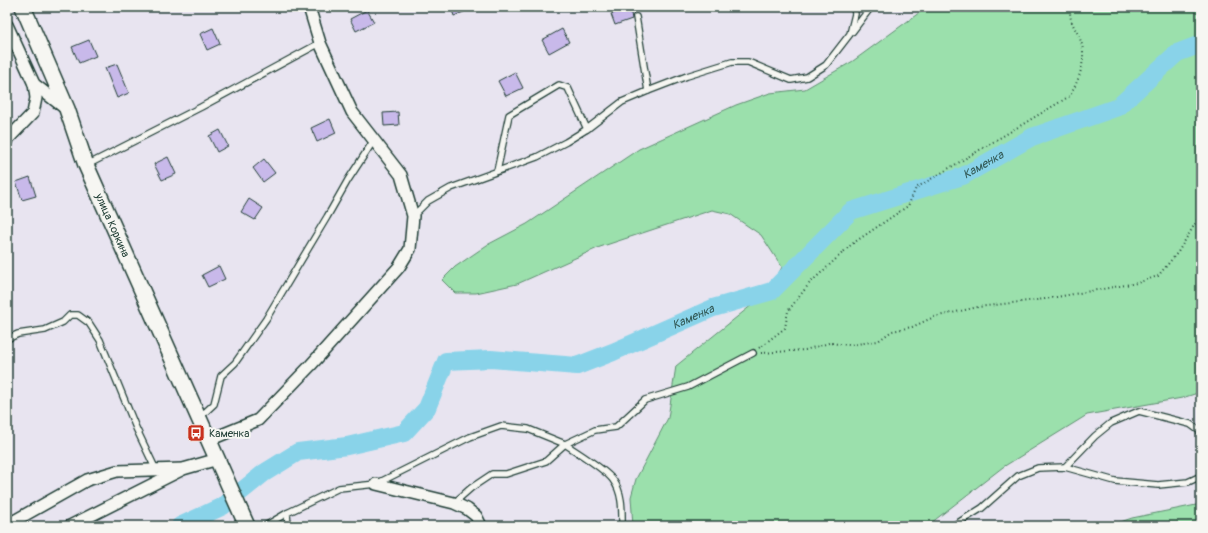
<svg xmlns="http://www.w3.org/2000/svg" width="1208" height="533" viewBox="0 0 1208 533" font-family="Pangolin,sans-serif">
<style>
.green{fill:#9be0ac;stroke:#5d8e70}
.lines{fill:none;stroke-linecap:round;stroke-linejoin:round}
.river{stroke:#89d3e9;stroke-width:18}
.building{fill:#c8b9ea;stroke:#1f3d34}
.service-casing{stroke:#1f3d34;stroke-width:8}
.minor-casing{stroke:#1f3d34;stroke-width:14}
.secondary-casing{stroke:#1f3d34;stroke-width:18}
.path{stroke:#1f3d34;stroke-width:2;stroke-dasharray:1 3;stroke-linecap:butt}
.service{stroke:#f6f6f2;stroke-width:5.5}
.minor{stroke:#f6f6f2;stroke-width:11}
.secondary{stroke:#f6f6f2;stroke-width:15}
.labels{text-anchor:middle;stroke-width:4;stroke-linejoin:round;paint-order:stroke}
.street-label{font-size:11px;fill:#1f3d34;stroke:#f6f6f2}
.poi-label{font-size:11px;fill:#1f3d34;stroke:#f6f6f2;text-anchor:start}
.water-label{font-size:12px;font-style:italic;fill:#345b58;stroke:#f6f6f2}
</style>
<rect width="100%" height="100%" fill="#e8e4f0"/>
<filter id="ink" filterUnits="userSpaceOnUse"><feTurbulence type="fractalNoise" baseFrequency=".025" numOctaves="2"/><feDisplacementMap in="SourceGraphic" scale="8" xChannelSelector="R" yChannelSelector="G"/><feConvolveMatrix kernelMatrix="1 2 1 2 8 2 1 2 1" color-interpolation-filters="sRGB"/></filter>
<g filter="url(#ink)">
<!-- green -->
<g class="green">
<path d="M927,7H1201V392L1182,398L1087,415L1003,467L931,523L923,526H816L808,524L791,526H633L631,497L636,479L668,418L676,366L763,296L775,280L782,267L761,235L730,214L712,210L600,247L517,284L476,293H455L442,280L455,267L487,245L527,224L639,149L736,105L770,93L805,89L853,61Z"/>
<path d="M1201,504V526H1109L1132,518Z"/>
</g>
<g class="lines">
<!-- river -->
<path class="river" id="s1" d="M180,526L223,506L264,473L298,452L347,446L404,433L427,408L446,361L491,359L577,366L613,352L713,308L772,291L851,211L963,176L1032,137L1118,107L1177,53L1201,44"/>
</g>
<!-- building -->
<g class="building">
<path d="M451,7H475L454,16Z"/>
<path d="M630,8L632,19L615,25L611,14Z"/>
<path d="M367,10L374,22L356,31L350,19Z"/>
<path d="M213,28L220,44L207,50L200,34Z"/>
<path d="M562,29L569,42L549,53L542,40Z"/>
<path d="M89,40L96,56L79,63L72,47Z"/>
<path d="M117,64L129,93L117,98L105,68Z"/>
<path d="M515,72L523,88L506,96L498,81Z"/>
<path d="M398,112L399,125L384,126L383,113Z"/>
<path d="M330,119L336,133L317,142L311,128Z"/>
<path d="M220,130L228,146L217,152L209,136Z"/>
<path d="M168,157L176,174L162,180L154,164Z"/>
<path d="M264,159L275,173L263,182L253,168Z"/>
<path d="M30,177L36,196L22,200L16,182Z"/>
<path d="M249,199L263,208L255,220L241,212Z"/>
<path d="M219,266L225,279L208,287L202,275Z"/>
</g>
<g class="lines">
<defs>
<g id="service">
<path d="M636,17L648,91"/>
<path d="M852,32L871,7"/>
<path d="M87,165L201,107L320,43"/>
<path d="M497,171L509,115L559,85L568,88L587,129"/>
<path d="M413,216L428,201L451,188L537,157L566,142L587,129L622,102L648,91L687,76L732,62H748L791,80L807,77L826,65L850,34L855,14L854,7"/>
<path d="M7,339L18,334L45,330L63,322L70,315H78L89,323L100,340L136,428L156,470"/>
<path d="M200,417L214,404L221,376L235,363L266,319L327,217L348,180L374,140"/>
<path d="M1065,467L1095,436L1111,423L1139,411L1190,424L1201,432"/>
<path d="M454,503L471,488L492,474H506L546,461L565,444C578,453 605,469 613,480C623,493 622,511 622,526"/>
<path d="M265,526L287,513"/>
<path d="M288,526L287,513L339,488L376,484L470,437L501,426L528,429L565,444L595,430L616,427L645,400L688,387L753,353"/>
<path d="M953,526L982,508L1018,476L1038,468L1065,467L1115,481L1158,485L1188,482L1201,476"/>
</g>
<g id="minor">
<path d="M7,25L34,84L66,109"/>
<path d="M7,140L33,113L36,98L34,84"/>
<path d="M209,440L258,420L310,366L399,267L410,249L413,216L401,175L352,112L320,43L309,7"/>
<path d="M376,484L454,503L467,509L476,516L480,524V526"/>
<path d="M7,525L87,480L117,471L183,469"/>
<path d="M70,526L183,469L218,459"/>
</g>
<g id="secondary">
<path id="s2" d="M23,7L67,109L86,165L247,526"/>
</g>
</defs>
<!-- service casing -->
<use href="#service" class="service-casing"/>
<!-- minor casing -->
<use href="#minor" class="minor-casing"/>
<!-- secondary casing -->
<use href="#secondary" class="secondary-casing"/>
<!-- path -->
<g class="path">
<path d="M759,348L785,328L788,311L809,284L852,244L908,206L916,188L1070,96C1078,81 1086,63 1082,45C1078,29 1069,26 1070,7"/>
<path d="M761,353L805,350L829,343L850,345L878,341L892,331L912,327L934,317L978,307L1045,299L1137,283L1158,276L1178,252L1201,214"/>
</g>
<!-- service -->
<use href="#service" class="service"/>
<!-- minor -->
<use href="#minor" class="minor"/>
<!-- secondary -->
<use href="#secondary" class="secondary"/>
</g>
</g>
<!-- icons -->
<defs>
<symbol id="bus-square" viewBox="-11 -11 22 22"><rect x="-9" y="-9" width="18" height="18" rx="4" fill="#c8321e" stroke="#f6f6f2"/><path d="M-5-6H5V4H4V6H2V4H-2V6H-4V4H-5ZM-3.5-4V0h7V-4ZM-3.5 1.2v1.5H-2V1.2ZM2 1.2v1.5H3.5V1.2Z" fill="#fff"/></symbol>
</defs>
<g fill-rule="evenodd">
<use href="#bus-square" x="186" y="423" width="20" height="20"/>
</g>
<g class="labels">
<!-- street labels -->
<g class="street-label">
<text dy="4" stroke="none"><textPath href="#s2" startOffset="236">улица Коркина</textPath></text>
</g>
<!-- poi labels -->
<g class="poi-label">
<text x="209" y="437">Каменка</text>
</g>
<!-- water labels -->
<g class="water-label">
<text dy="4" stroke="none"><textPath href="#s1" startOffset="926">Каменка</textPath></text>
<text dy="4" stroke="none"><textPath href="#s1" startOffset="590">Каменка</textPath></text>
</g>
</g>
<!-- margin -->
<rect width="1208" height="533" fill="none" stroke="#f6f6f2" stroke-width="24"/>
<rect x="12" y="12" width="1184" height="509" fill="none" stroke="#1f3d34" stroke-width="1.5" filter="url(#ink)"/>
</svg>
